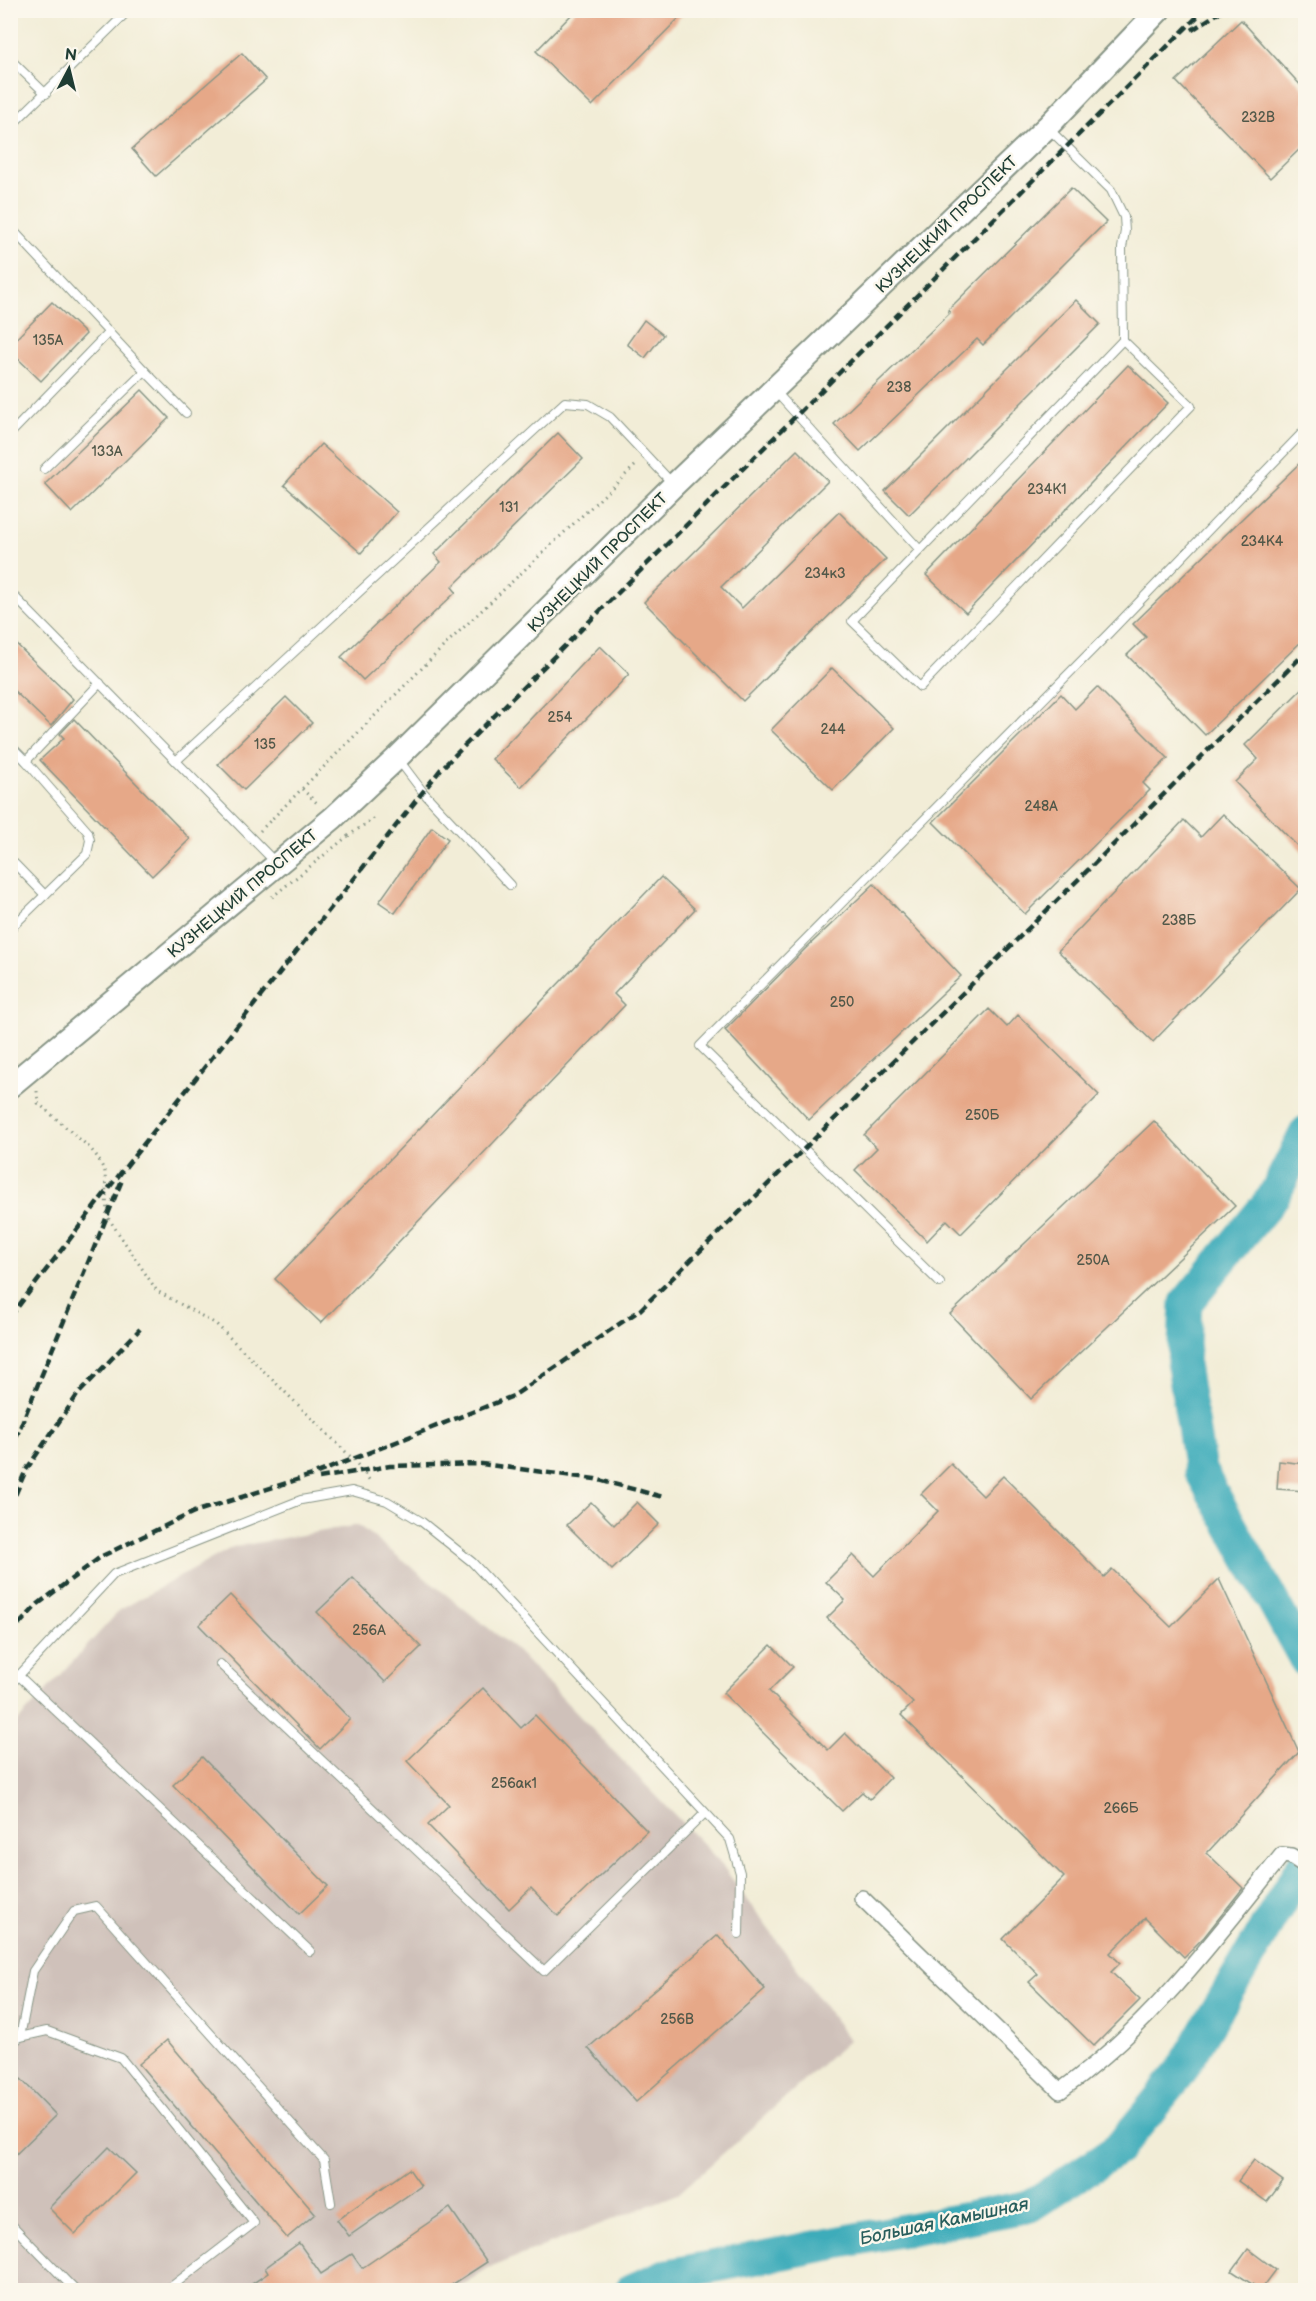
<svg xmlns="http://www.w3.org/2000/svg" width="1316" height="2301" viewBox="0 0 1316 2301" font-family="'Balsamiq Sans',sans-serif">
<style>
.industrial{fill:#cfc1ba}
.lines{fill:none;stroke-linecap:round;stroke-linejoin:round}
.river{stroke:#3dacba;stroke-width:33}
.building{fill:#e6a888}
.lane-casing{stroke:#889586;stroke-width:10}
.street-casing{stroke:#889586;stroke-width:18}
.secondary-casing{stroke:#889586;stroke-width:26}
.path{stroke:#889586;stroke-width:3;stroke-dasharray:1.5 4.5;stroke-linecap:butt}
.lane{stroke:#fff;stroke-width:8}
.street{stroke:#fff;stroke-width:15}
.secondary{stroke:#fff;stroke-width:22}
.rail{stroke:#1f3d34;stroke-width:4.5;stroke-dasharray:9 4.5;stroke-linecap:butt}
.labels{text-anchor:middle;stroke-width:5;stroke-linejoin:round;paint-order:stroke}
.number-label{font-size:14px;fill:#515849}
.street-label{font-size:16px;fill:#1f3d34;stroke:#fbf7ec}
.water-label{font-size:18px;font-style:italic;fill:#285e5c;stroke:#fbf7ec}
</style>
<rect width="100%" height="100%" fill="#fbf7ec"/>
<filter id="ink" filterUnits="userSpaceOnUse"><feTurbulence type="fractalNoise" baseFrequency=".0167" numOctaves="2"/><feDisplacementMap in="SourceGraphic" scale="12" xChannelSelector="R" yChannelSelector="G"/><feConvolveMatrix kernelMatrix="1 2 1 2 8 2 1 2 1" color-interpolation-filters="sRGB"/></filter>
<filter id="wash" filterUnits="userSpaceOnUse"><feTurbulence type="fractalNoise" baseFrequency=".008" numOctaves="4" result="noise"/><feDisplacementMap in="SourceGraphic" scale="24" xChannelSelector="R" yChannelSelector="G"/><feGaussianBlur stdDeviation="1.35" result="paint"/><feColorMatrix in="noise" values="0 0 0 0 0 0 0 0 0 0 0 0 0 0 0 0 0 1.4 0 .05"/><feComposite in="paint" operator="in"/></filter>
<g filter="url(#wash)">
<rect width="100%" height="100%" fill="#f2edd7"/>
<!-- industrial -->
<path class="industrial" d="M358,1525L515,1649L719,1861L849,2040L678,2194L488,2268L455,2290H11L10,1730L120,1610L233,1547Z"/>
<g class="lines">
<!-- river -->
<g class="river">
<path d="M1306,1132L1273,1197L1186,1303L1183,1365L1200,1470L1306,1661"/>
<path d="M631,2290L663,2276L1030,2206L1118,2149L1180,2073L1306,1859"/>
</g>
</g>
<g id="blocks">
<!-- building -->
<g class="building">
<path d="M576,10H687L592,106L536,51Z"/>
<path d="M1241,20L1305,90V144L1270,178L1176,81Z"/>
<path d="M242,53L266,80L156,176L132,149Z"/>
<path d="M1071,188L1106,222L983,345L977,339L860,451L834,424L950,313L948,310Z"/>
<path d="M1076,300L1100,324L909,515L885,491Z"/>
<path d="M52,302L86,334L41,381L10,351V345Z"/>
<path d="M644,320L663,335L645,358L627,344Z"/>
<path d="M1128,365L1168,403L966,613L926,575Z"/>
<path d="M142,390L169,418L72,513L45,484Z"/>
<path d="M558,433L583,459L452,587L456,592L363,680L341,657L441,562L434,554Z"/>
<path d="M321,444L397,512L361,553L284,485Z"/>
<path d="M797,450L828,481L721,587L742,608L839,512L886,559L743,701L644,602Z"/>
<path d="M1305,458V638L1205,735L1127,655L1146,637L1133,624Z"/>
<path d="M10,638L73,699L51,726L10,687Z"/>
<path d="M600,646L629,674L521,787L492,759Z"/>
<path d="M832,668L894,728L833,790L771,730Z"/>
<path d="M1305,686V854L1235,782L1258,759L1245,745Z"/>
<path d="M1097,687L1168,758L1143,783L1150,790L1025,914L933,822L1061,694L1075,709Z"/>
<path d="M286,697L312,723L244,790L218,764Z"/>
<path d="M74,719L190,839L152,876L40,760L64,738L60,734Z"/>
<path d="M1223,814L1301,889L1153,1042L1058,951L1184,820L1201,837Z"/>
<path d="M432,827L448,839L395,913L379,902Z"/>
<path d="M661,877L695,909L614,994L625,1005L321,1323L275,1279Z"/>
<path d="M874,884L961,976L809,1120L725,1030L805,949Z"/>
<path d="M989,1009L1007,1027L1018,1015L1099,1095L961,1234L947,1220L927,1241L855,1170L877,1148L864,1135Z"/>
<path d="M1154,1121L1235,1206L1031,1399L950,1314Z"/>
<path d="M1279,1461L1305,1464V1491L1277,1489Z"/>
<path d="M951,1464L983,1496L1003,1476L1104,1577L1112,1569L1171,1627L1219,1579L1299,1752L1207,1853L1243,1888L1204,1937L1184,1957L1145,1918L1110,1953L1120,1963L1111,1972L1140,2000L1094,2046L1029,1982L1038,1974L1003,1939L1064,1877L901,1715L913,1703L827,1618L845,1600L826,1582L853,1555L874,1576L938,1511L921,1494Z"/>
<path d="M591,1502L614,1525L637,1502L659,1524L612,1570L567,1525Z"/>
<path d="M353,1578L421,1647L385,1682L317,1612Z"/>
<path d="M230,1595L350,1719L320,1749L199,1625Z"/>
<path d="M771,1645L793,1667L769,1691L828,1750L845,1733L890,1778L870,1799L862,1792L842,1811L723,1693Z"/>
<path d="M483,1688L521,1728L535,1715L647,1831L558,1916L531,1888L509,1909L428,1825L449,1805L407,1761Z"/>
<path d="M202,1757L328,1886L299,1914L173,1785Z"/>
<path d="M718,1935L765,1989L636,2102L588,2048Z"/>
<path d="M167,2040L315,2214L287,2238L139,2064Z"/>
<path d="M21,2079L56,2115L10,2160V2090Z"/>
<path d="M109,2147L136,2173L75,2234L49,2208Z"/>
<path d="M1254,2160L1283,2181L1267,2202L1238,2181Z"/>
<path d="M409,2169L421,2186L349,2236L337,2220Z"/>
<path d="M450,2208L487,2262L444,2290H243L268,2273L265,2268L299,2243L321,2274L352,2254L362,2268Z"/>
<path d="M1248,2249L1276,2270L1261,2290L1232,2271Z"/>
</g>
</g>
</g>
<g filter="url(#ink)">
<use href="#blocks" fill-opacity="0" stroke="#889586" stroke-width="1.5"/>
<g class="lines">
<defs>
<g id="lane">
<path d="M10,59L46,94"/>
<path d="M10,127L129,10"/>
<path d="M1048,128L1111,190L1124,217L1125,231L1122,248L1123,340"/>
<path d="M10,227L145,371"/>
<path d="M775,391L920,550L852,621L920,687L1191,406L1123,340L920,550"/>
<path d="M10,434L109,332"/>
<path d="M44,469L145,371L186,413"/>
<path d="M10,592L276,863"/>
<path d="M10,745L26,761"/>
<path d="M398,759L423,792L510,885"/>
<path d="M176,761L565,402L588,404L610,417L673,484"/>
<path d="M10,859L45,895"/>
<path d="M10,929L87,854L90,840L88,832L26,761L100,683"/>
<path d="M940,1283L700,1046L1109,633L1306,429"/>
<path d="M220,1664L544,1971L705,1813"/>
<path d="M18,1675L310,1951"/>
<path d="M10,1685L114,1574L301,1500L352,1491L387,1501L422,1522L472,1562L730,1839L740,1873L739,1934"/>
<path d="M20,2037L33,1971L74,1911L96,1906L324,2160L331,2203"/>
<path d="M10,2045L20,2037L47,2031L121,2058L254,2223L167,2290"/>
<path d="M10,2223L75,2290"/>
</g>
<path id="street" d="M862,1898L1060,2091C1149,2028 1215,1939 1282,1855L1291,1856L1306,1866"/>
<path id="secondary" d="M10,1086L333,818L397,758L674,485L1047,127L1159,10"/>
</defs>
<!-- lane casing -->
<use href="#lane" class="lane-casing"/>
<!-- street casing -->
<use href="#street" class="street-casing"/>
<!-- secondary casing -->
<use href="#secondary" class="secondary-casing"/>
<!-- path -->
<g class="path">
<path d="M302,789L318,804"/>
<path d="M260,831L446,644L638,463"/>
<path d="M348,836L377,816"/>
<path d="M272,897L348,836L346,833"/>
<path d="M37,1091L38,1103L90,1148L98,1158L105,1172L107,1216L157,1291L216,1324L353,1459L371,1482"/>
</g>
<!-- lane -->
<use href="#lane" class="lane"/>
<!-- street -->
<use href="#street" class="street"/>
<!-- secondary -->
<use href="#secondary" class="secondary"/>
<!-- rail -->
<g class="rail">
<path d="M1192,30L1223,10"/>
<path d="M10,1317L112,1184L441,769L1204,10"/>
<path d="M10,1452L122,1180"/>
<path d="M319,1478L390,1466L482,1464L595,1479L663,1497"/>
<path d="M10,1507L26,1470L78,1394L140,1329"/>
<path d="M10,1634L38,1604L102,1556L194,1512L312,1475L513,1396L640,1310L1092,866L1306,652"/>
</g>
</g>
</g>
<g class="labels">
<!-- number labels -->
<g class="number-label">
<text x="1258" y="122">232В</text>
<text x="48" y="345">135А</text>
<text x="899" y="392">238</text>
<text x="107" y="456">133А</text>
<text x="1047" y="494">234К1</text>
<text x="509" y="512">131</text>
<text x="1262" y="546">234К4</text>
<text x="825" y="578">234к3</text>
<text x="560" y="722">254</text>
<text x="833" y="734">244</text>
<text x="265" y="749">135</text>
<text x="1041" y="811">248А</text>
<text x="1179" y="925">238Б</text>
<text x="842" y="1007">250</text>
<text x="982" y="1120">250Б</text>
<text x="1093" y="1265">250А</text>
<text x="369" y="1635">256А</text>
<text x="514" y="1788">256ак1</text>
<text x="1121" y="1813">266Б</text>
<text x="677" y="2024">256В</text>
</g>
<!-- street labels -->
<g class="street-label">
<text transform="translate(946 224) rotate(-44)" y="6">КУЗНЕЦКИЙ ПРОСПЕКТ</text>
<text transform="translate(597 562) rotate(-45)" y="6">КУЗНЕЦКИЙ ПРОСПЕКТ</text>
<text transform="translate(242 893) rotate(-40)" y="6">КУЗНЕЦКИЙ ПРОСПЕКТ</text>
</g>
<!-- water labels -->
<g class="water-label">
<text transform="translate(944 2221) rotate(-12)" y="6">Большая Камышная</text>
</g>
</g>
<!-- margin -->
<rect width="1316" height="2301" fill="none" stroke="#fbf7ec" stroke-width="36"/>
<!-- north arrow -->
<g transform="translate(69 69) rotate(7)" stroke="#fbf7ec" stroke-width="4.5" paint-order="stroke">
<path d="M0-4.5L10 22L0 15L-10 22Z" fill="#1f3d34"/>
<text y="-9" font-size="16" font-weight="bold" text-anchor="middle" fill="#1f3d34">N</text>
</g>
</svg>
